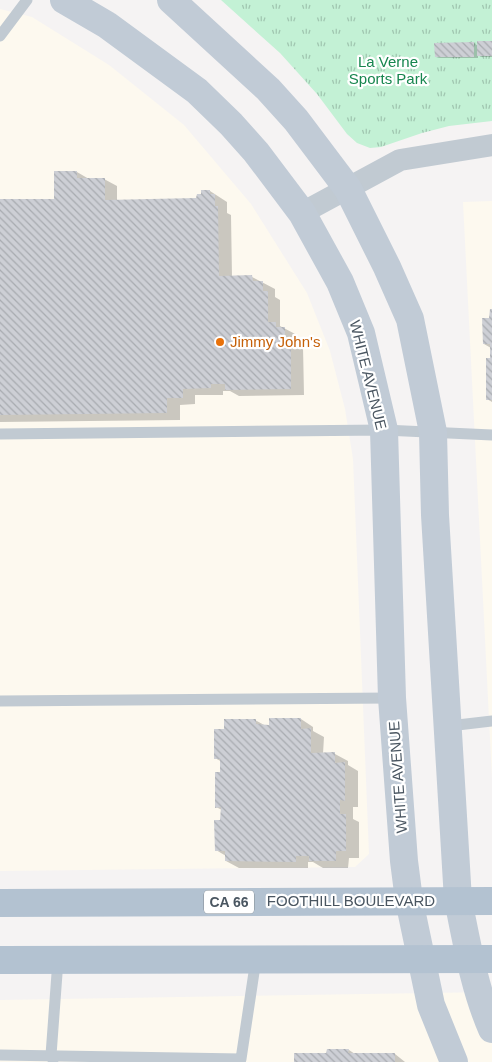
<svg xmlns="http://www.w3.org/2000/svg" width="492" height="1062" viewBox="0 0 492 1062" font-family="Arial,sans-serif">
<style>
.commercial{fill:#fdf9ef}
.grass{fill:url(#grass-tufts)}
.shadow{fill:#0003}
.building{fill:url(#building-back-hatch)}
.lines{fill:none;stroke-linecap:round;stroke-linejoin:round}
.service{stroke:#c1cad2;stroke-width:11}
.minor{stroke:#c1cad2;stroke-width:22}
.secondary{stroke:#c1cbd6;stroke-width:28}
.primary{stroke:#b3c2d1;stroke-width:28}
.food-dot{fill:#e8710a;stroke:#fff;stroke-width:2}
.labels{text-anchor:middle;stroke-width:4.5;stroke-linejoin:round;paint-order:stroke}
.shield{fill:#fff;stroke:#808990;stroke-width:1}
.shield-label{font-size:14px;font-weight:bold;fill:#4a5661}
.park-label{font-size:15px;fill:#17864f;stroke:#fff}
.food-label{font-size:15px;fill:#c56008;stroke:#fff;text-anchor:start}
.street-label{font-size:15px;fill:#4a5661;stroke:#fff}
</style>
<defs>
<pattern id="grass-tufts" width="24" height="20" patternUnits="userSpaceOnUse" patternTransform="scale(1.25)"><rect width="24" height="20" fill="#c3f1d5"/><path d="M3 7l-1-3M5 7V3M7 7l1-3M15 17l-1-3M17 17v-4M19 17l1-3" fill="none" stroke="#a0c6b0"/></pattern>
<pattern id="building-back-hatch" width="6" height="6" patternUnits="userSpaceOnUse" patternTransform="scale(1.25)"><rect width="6" height="6" fill="#cdcfd5"/><path d="M-1 5l2 2M0 0l6 6M5-1l2 2" fill="none" stroke="#a8abb0"/></pattern>
</defs>
<rect width="100%" height="100%" fill="#f5f3f3"/>
<!-- commercial -->
<g class="commercial">
<path d="M0,9L32,17L109,65L184,125L251,204L307,293L330,351L345,409L353,459L369,854L355,867L0,871Z"/>
<path d="M492,201V778L463,202Z"/>
<path d="M492,992V1062H0V1000Z"/>
</g>
<!-- grass -->
<path class="grass" d="M221,0H492V121L449,126L422,133L381,147L370,148L357,143L347,134L317,94L280,53Z"/>
<!-- shadow -->
<g class="shadow">
<path d="M492,42V57H481L478,55V58H439L436,57L474,43L478,46Z"/>
<path d="M77,172L89,179H104L117,186V201L198,200L210,191L227,202V213L231,215L232,277H252L275,289V297L280,300V326L297,335V343L303,346L304,395L239,396L230,391H223V395H195V404L180,405V420L0,422V201L55,200Z"/>
<path d="M492,310V402L487,399L491,348L484,344Z"/>
<path d="M301,719L313,727V731L324,737L323,754H335L348,761V765L358,771V807H353V819L359,822V858H349L348,868H323L313,862H308V868H239L226,861V856L216,850L222,821V810L216,807L222,773V762L215,758L226,730L255,720L266,726Z"/>
<path d="M349,1050L355,1054H395L405,1062H296Z"/>
</g>
<!-- building -->
<g class="building">
<rect x="477" y="41" width="15" height="15"/>
<path d="M474,42V57H435L434,43Z"/>
<path d="M54,171H77V178H105V200L196,198L197,194H201V190H210V194H215V206H218L219,276L252,275L253,281H263V291H268V322H276V327H285V337H291V389L225,390V384H211V388L183,389V398H167V413L0,415V199H54Z"/>
<path d="M490,309H492V400H486V358H490V344H483L482,318H489Z"/>
<path d="M269,718H301V729L311,728V753L335,752V763L345,762V801L340,800V814H346V851H336V861H309V856H296V862L225,861V851H215L214,820H220L221,807L215,808V772H220V759H214V729H224V719H256V724L269,725Z"/>
<path d="M327,1049H349L348,1053H395V1062H294V1053H326Z"/>
</g>
<g class="lines">
<!-- service -->
<g class="service">
<path d="M0,36L27,0"/>
<path d="M0,434L384,430L492,435"/>
<path d="M0,701L392,698"/>
<path d="M449,726L492,721"/>
<path d="M0,1055L241,1059L256,959"/>
<path d="M53,1060L51,1055L58,960"/>
</g>
<!-- minor -->
<path class="minor" d="M302,213L400,160L492,145"/>
<!-- secondary -->
<g class="secondary">
<path d="M64,0L107,25L197,91L231,124L256,152L302,213L340,282L361,333L384,430L392,698L404,861L409,900L431,1005L454,1062"/>
<path d="M171,0L268,89L296,120L348,189L387,267L410,319L433,432L435,515L458,900C467,943 474,988 492,1029"/>
</g>
<!-- primary -->
<g class="primary">
<path d="M0,903L492,901"/>
<path d="M0,960L492,959"/>
</g>
</g>
<!-- markers -->
<circle class="food-dot" cx="220" cy="342" r="5"/>
<g class="labels">
<!-- shield labels -->
<rect class="shield" x="204" y="890.5" width="50" height="23" rx="4"/>
<g class="shield-label">
<text x="229" y="907">CA 66</text>
</g>
<!-- park labels -->
<g class="park-label">
<text x="388" y="67">La Verne<tspan x="388" dy="17">Sports Park</tspan></text>
</g>
<!-- food labels -->
<g class="food-label">
<text x="230" y="347">Jimmy John's</text>
</g>
<!-- street labels -->
<g class="street-label">
<text transform="translate(368 375) rotate(76)" y="5">WHITE AVENUE</text>
<text transform="translate(398 777) rotate(-94)" y="5">WHITE AVENUE</text>
<text x="351" y="906">FOOTHILL BOULEVARD</text>
</g>
</g>
</svg>
